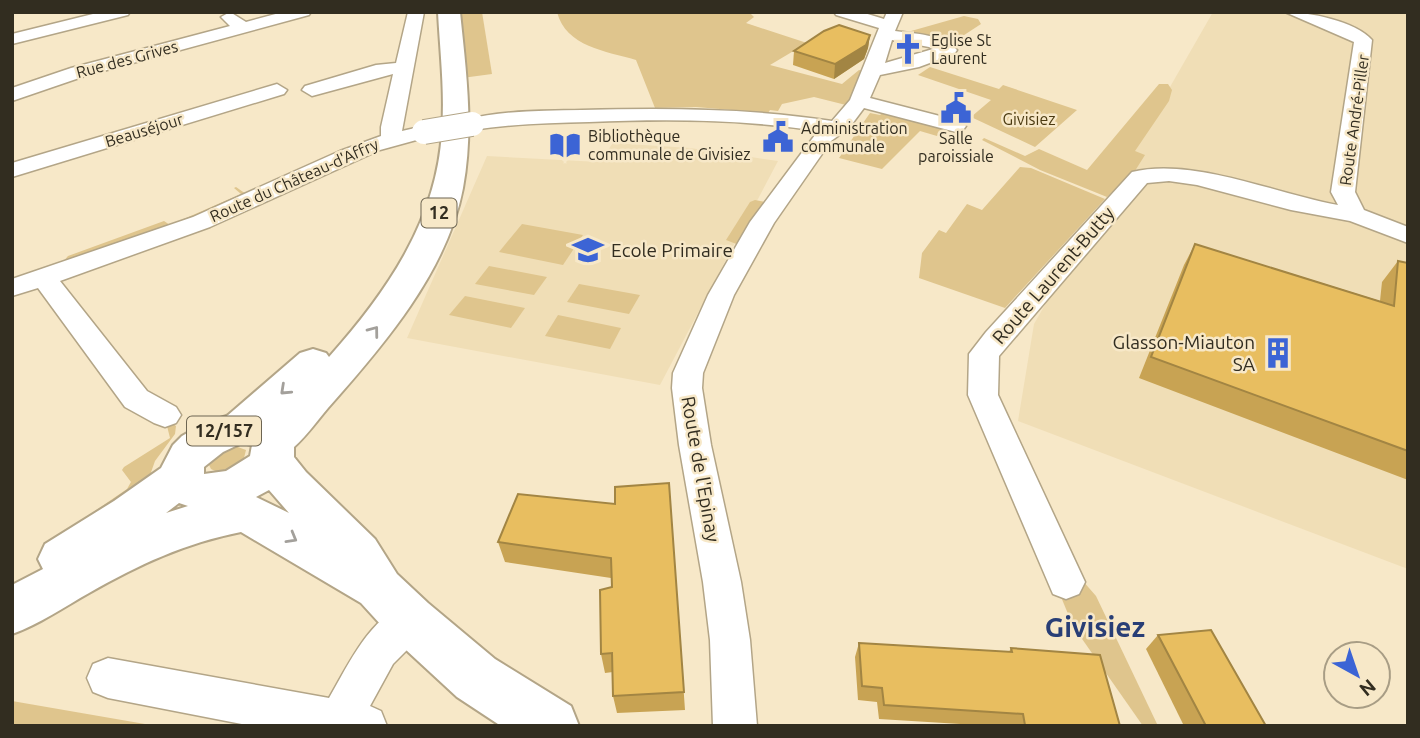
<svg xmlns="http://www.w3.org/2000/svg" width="1420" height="738" viewBox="0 0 1420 738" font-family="Ubuntu,sans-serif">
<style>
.built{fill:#f0deb6}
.green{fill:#dfc58d}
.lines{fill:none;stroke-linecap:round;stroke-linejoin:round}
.minor-casing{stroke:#b3a587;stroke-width:3}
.major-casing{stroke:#b3a587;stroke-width:4}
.highway-casing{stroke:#b3a587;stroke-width:4}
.minor{fill:#fff;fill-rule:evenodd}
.major{fill:#fff;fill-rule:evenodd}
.highway{fill:#fff;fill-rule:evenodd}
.minor-bridge-casing{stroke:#b3a587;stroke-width:26;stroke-linecap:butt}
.minor-bridge{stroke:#fff;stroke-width:24}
.wall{fill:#c8a353}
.shaded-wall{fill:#a28543}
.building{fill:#e8be60;stroke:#a28543;stroke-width:2}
.oneway{stroke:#a3a09b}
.labels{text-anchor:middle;stroke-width:5;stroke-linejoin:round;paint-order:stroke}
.far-poi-label{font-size:16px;fill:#322d20;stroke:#f7e8c8;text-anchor:start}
.far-street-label{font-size:16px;fill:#322d20;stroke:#f7e8c8}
.far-park-label{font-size:16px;fill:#4b3a11;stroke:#f7e8c8}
.shield{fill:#f7e8c8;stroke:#6d6552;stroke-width:2}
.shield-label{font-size:18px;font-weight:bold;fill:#322d20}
.poi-label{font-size:19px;fill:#322d20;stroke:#f7e8c8;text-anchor:start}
.street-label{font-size:19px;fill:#322d20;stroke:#f7e8c8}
.near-quarter-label{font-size:28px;font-weight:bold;fill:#283e76;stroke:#f7e8c8}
</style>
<rect width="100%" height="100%" fill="#f7e8c8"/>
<!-- built -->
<g class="built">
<path d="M1213,12H1408V569L1018,421L1034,324Z"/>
<path d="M613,143L690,148L778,161L660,385L407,338L487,156L599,162Z"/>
</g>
<!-- green -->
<g class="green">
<path d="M460,12H482L492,74L462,78Z"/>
<path d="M557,12H749L754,17L746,23L807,43L770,65L842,84L859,70L867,72L846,105L814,97L782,104L778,111L770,110L768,113L696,107L655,108L636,60C606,51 566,47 557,12Z"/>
<path d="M964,16L978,19L981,24L952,43L947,45L904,33Z"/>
<path d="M930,67L999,89L1003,85L1077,110L1035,147L971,117L991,100L918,75Z"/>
<path d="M1159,84H1168L1172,90L1169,101L1135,151L1145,155L1133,174L1115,194L1112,192L1107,197L1040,170L982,140L984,138L1025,156L1039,149L1087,170Z"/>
<path d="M883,112L944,128L937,136L920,131L882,169L839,158L870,113L880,115Z"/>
<path d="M1020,167L1031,168L1105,199L1005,308L919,278L922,253L939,230L946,233L967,204L982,210Z"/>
<path d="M236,187L246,194L243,200L62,263L68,256L164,221L170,225L241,194L234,188Z"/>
<path d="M755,200L765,202L739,245L726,240L750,202Z"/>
<path d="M522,224L583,235L563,265L499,252Z"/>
<path d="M489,266L547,277L534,295L475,284Z"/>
<path d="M579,284L640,295L629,314L567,302Z"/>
<path d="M465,296L525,308L511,328L449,315Z"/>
<path d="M558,315L621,328L610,349L545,336Z"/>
<path d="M169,420L176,426L175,434L155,461L149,478L92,518L89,515L127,489L131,482L122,470L124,467L170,438L166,422Z"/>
<path d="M235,446L246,450L243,462C234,469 223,476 211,469L209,465L213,456Z"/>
<path d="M1082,580L1096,596L1158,726H1143L1073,626L1059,592Z"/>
<path d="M12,701L145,724L146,726H12Z"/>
</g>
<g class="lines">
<defs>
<g id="minor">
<path d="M101,12H130L128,15L12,44V34Z"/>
<path d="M230,12L246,22L283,12H311L309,15L85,76L12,101V88L71,68L230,26L221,17Z"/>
<path d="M408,12H424L402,131L424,126L431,128L434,132L431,136L380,150L210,227L60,281L147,391L176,407L181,415L176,423L165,427L154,423L125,407L38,288L12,296V279L193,217L340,151L381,136V127L393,74L312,96L302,90L305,86L376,65L396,63Z"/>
<path d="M834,12H861L884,19L887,12H903L895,31C915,34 943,34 957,50L954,54L919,67L880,75L870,98L963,122L966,126L963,130L956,132L864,108L849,128L831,141L774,223L734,295L703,373L702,388L711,445L741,582L750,640L757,726H713L710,640L703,582L679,445L672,388L673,373L708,295L750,222L818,131C742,119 666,119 589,122C550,123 511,124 472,130L465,128L462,124L465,120C502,110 543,111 582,110C666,108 749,108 832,121L850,100L879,28L836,15ZM892,40L929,47L933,49L885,63Z"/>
<path d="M1285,12C1309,12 1355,21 1372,40L1355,192L1364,210L1408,227V243L1350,221L1291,210L1197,185L1169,181L1147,183L999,356L998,395L1085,582L1079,594L1066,599L1053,594L968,395L969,354L986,332L1132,172C1193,157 1276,194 1338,205L1331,192L1354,42Z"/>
<path d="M277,84L287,90L284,94L12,177V163Z"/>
<path d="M410,602L424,607L430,620L424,633L393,664L370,706L381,711L387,726H252L108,698L93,692L87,678L93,664L108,658L329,698C350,662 369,618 410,602Z"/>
</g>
<path id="major" d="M242,411L280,420L294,443V457L306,472L375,539L397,574L428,603L495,659L571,706L579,726H501L457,697L392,637L361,603L241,532C185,543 138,565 89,593C64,607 40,624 12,634V585L43,569L38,559L45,544L114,501L161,468L173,445L182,436L205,423ZM242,443L252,445L250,456L226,471L204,474V467L223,452ZM269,490L289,513L256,497ZM179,503L188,506L166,513Z"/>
<path id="highway" d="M438,12H460C466,71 474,128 463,188C447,272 383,346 328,408C316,422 303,441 288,452C278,459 269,456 258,452L253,439L242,443L227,438L221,427L227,416L300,353L313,349L326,353L329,357C387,292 437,220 442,131C445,91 440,52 438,12Z"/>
</defs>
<!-- minor casing -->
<use href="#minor" class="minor-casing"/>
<!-- major casing -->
<use href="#major" class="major-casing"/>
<!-- highway casing -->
<use href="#highway" class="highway-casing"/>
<!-- minor -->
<use href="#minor" class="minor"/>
<!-- major -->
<use href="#major" class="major"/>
<!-- highway -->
<use href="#highway" class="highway"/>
<defs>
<path id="minor-bridge" d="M424,132L472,124"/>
</defs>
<!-- minor-bridge casing -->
<use href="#minor-bridge" class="minor-bridge-casing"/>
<!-- minor-bridge -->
<use href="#minor-bridge" class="minor-bridge"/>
</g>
<!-- wall -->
<g class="wall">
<path d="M870,35L868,48L864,59L834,79L793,65L794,51Z"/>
<path d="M1195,244L1380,301L1382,282L1398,261L1408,263V480L1139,378L1184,265Z"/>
<path d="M669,483L685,710L617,713L613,696V672L605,673L601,654L612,587L611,578L505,562L498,542L615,504Z"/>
<path d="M1158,635L1266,726H1184L1146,649Z"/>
<path d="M859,643L1009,652L1011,648L1120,726H993L879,719L877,702L858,700L855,657Z"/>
</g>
<!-- shaded-wall -->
<path class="shaded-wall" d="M870,35L868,48L864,59L834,79L835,64Z"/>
<!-- building -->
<g class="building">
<path d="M839,25L870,35L866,45L835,64L794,51L824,31Z"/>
<path d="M1195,244L1394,306L1398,261L1408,263V451L1151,357Z"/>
<path d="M669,483L684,692L613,696L612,653L601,654L600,590L612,587L611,558L498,542L518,494L615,504V487Z"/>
<path d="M1211,630L1266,726H1206L1158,635Z"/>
<path d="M859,643L1012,652L1011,648L1100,655L1120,726H1039L1025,725L1023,714L884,705L882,688L862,686Z"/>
</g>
<!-- one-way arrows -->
<defs><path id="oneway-chevron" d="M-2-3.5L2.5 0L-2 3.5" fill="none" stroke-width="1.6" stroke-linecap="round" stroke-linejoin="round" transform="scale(1.75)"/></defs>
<g class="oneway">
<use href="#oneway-chevron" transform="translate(374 331) rotate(-53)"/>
<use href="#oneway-chevron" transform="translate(285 390) rotate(137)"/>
<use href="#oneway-chevron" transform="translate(292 538) rotate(30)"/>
</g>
<!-- icons -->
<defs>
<symbol id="church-bare" viewBox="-9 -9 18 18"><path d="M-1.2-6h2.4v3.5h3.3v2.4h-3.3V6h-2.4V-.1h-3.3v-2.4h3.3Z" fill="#3c64d5" stroke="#f7e8c8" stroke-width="2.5" paint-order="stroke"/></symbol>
<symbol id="civic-bare" viewBox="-9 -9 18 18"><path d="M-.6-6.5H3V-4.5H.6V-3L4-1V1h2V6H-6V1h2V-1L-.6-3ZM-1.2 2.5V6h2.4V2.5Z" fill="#3c64d5" stroke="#f7e8c8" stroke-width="2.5" paint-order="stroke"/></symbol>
<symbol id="library-bare" viewBox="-9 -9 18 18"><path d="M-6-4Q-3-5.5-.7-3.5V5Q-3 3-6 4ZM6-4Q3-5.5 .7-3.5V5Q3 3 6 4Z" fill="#3c64d5" stroke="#f7e8c8" stroke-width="2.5" paint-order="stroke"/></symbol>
<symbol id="school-bare" viewBox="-9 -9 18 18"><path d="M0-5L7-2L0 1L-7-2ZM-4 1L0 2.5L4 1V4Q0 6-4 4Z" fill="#3c64d5" stroke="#f7e8c8" stroke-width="2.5" paint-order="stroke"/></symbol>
<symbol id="building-bare" viewBox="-9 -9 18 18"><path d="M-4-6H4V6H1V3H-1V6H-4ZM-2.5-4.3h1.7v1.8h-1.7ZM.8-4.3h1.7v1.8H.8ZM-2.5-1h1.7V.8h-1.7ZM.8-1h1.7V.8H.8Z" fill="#3c64d5" stroke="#f7e8c8" stroke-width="2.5" paint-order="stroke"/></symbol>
</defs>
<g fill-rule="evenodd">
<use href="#church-bare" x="886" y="27" width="44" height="44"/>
<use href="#civic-bare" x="934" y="86" width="44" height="44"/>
<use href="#civic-bare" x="756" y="115" width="44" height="44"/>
<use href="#library-bare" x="543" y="123" width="44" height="44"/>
<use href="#school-bare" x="566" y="228" width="44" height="44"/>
<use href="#building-bare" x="1256" y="331" width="44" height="44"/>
</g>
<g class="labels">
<!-- far-poi labels -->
<g class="far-poi-label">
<text x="931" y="46">Eglise St<tspan x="931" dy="18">Laurent</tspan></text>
<text x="801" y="134">Administration<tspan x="801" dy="18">communale</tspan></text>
<text x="588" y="142">Bibliothèque<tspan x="588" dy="18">communale de Givisiez</tspan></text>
<text x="956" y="144" text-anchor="middle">Salle<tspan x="956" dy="18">paroissiale</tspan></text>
</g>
<!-- far-street labels -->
<g class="far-street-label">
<text transform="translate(127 59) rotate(-15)" y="6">Rue des Grives</text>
<text transform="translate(1354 120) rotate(-82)" y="6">Route André-Piller</text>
<text transform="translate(144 130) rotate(-17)" y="6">Beauséjour</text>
<text transform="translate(294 180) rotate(-24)" y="6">Route du Château-d'Affry</text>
</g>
<!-- far-park labels -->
<g class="far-park-label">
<text x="1029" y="125">Givisiez</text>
</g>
<!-- shield labels -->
<g class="shield">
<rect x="421.5" y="198.5" width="35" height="29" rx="5"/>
<rect x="187" y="416.5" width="74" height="29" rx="5"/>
</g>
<g class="shield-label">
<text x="439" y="219">12</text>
<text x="224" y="437">12/157</text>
</g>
<!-- poi labels -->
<g class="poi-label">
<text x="611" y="257">Ecole Primaire</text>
<text x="1255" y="349" text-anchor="end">Glasson-Miauton<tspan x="1255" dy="22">SA</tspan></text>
</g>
<!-- street labels -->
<g class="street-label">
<text transform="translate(1053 275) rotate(-49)" y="7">Route Laurent-Butty</text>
<text transform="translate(701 469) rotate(80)" y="7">Route de l'Epinay</text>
</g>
<!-- near-quarter labels -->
<g class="near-quarter-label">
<text x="1095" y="637">Givisiez</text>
</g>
</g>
<!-- border -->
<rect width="1420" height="738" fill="none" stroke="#322d20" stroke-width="28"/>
<!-- north arrow -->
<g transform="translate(1357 675) rotate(140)"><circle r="33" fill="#f7e8c8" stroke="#a89d85" stroke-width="2"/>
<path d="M0-5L12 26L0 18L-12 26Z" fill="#3c64d5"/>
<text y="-10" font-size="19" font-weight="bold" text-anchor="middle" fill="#322d20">N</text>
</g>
</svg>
